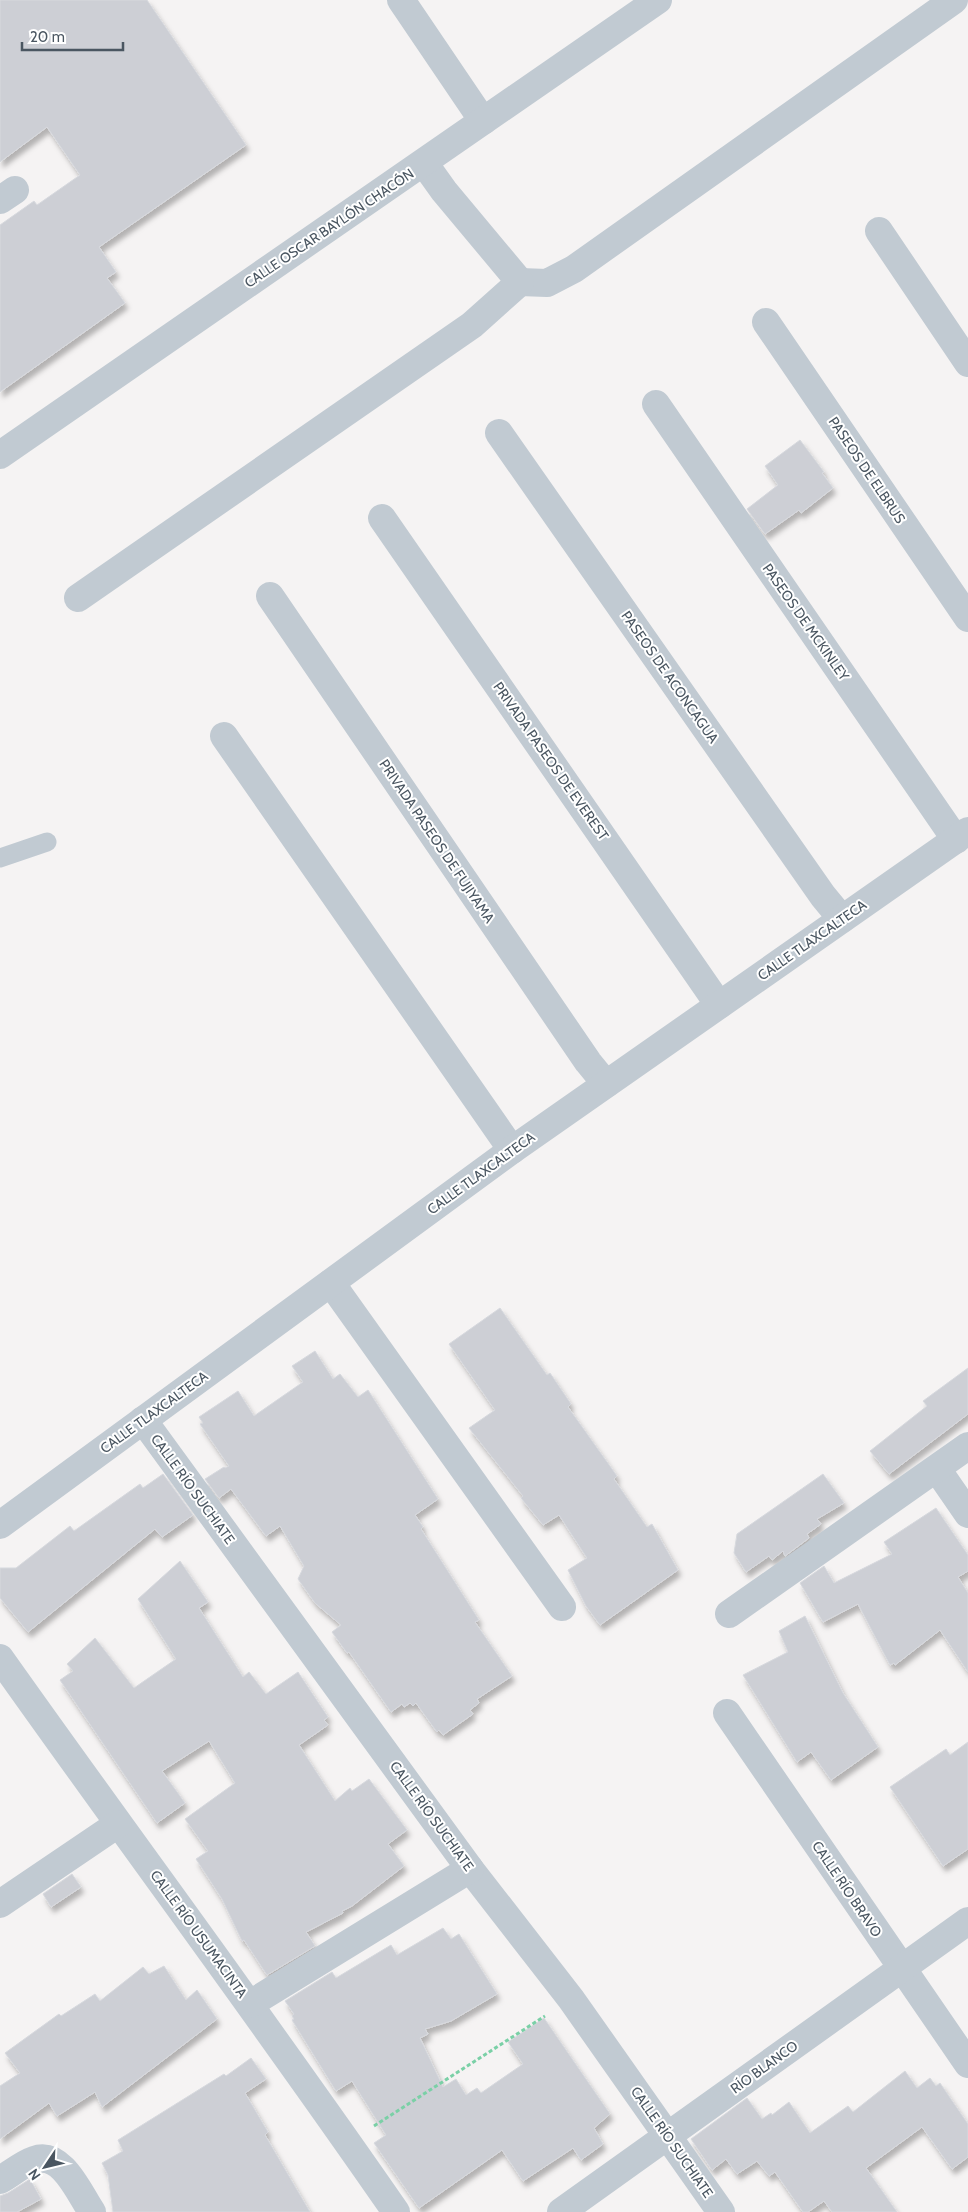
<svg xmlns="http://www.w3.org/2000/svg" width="968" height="2212" viewBox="0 0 968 2212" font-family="Cabin,sans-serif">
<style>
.building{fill:#cdcfd5;stroke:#d7d9de;filter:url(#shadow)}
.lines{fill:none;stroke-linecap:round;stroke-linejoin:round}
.path{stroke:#7ad0a6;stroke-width:3;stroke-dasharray:4 2.5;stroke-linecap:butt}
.service{stroke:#c1cad2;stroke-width:19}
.minor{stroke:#c1cad2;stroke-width:28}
.tertiary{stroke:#c1cad2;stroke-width:28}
.labels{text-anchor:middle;stroke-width:4;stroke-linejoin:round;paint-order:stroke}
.street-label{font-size:14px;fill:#4a5661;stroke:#fff}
</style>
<defs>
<filter id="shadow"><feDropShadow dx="3" dy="5.5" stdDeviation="2.5" flood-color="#0004"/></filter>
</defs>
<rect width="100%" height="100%" fill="#f5f3f3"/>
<!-- building -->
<g class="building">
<path d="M0,0H147L246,145L99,247L116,272L107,278L125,303L0,392V225L34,201L37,205L80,175L47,127L0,162Z"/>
<path d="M800,440L824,472L822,473L833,488L801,513L799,510L765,534L747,509L778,485L765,466Z"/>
<path d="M500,1308L547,1375L550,1373L571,1404L568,1407L617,1476L614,1479L647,1527L652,1524L678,1570L600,1625L586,1606L568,1570L587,1558L559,1515L543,1525L521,1498L523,1496L469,1428L495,1410L449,1344Z"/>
<path d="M315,1351L333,1379L340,1374L358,1397L368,1390L438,1499L415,1515L423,1527L421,1529L479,1620L475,1622L512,1676L477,1699L479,1703L470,1710L473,1714L443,1735L439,1730L437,1732L416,1703L413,1706L410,1703L404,1707L402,1704L391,1712L349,1652L347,1653L332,1632L341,1625L315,1603L298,1579L304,1566L280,1526L266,1536L231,1489L219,1498L205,1479L224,1467L225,1468L229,1466L200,1424L203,1423L199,1417L238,1391L254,1416L303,1382L292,1366Z"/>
<path d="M968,1368V1414L889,1474L870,1451L927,1406L923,1401Z"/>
<path d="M163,1474L193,1515L162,1537L155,1529L28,1632L0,1598V1568H16L70,1526L74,1531L140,1484L143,1488Z"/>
<path d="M823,1474L844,1503L817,1519L821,1524L807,1534L809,1538L785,1556L783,1551L772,1560L769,1556L746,1572L734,1553L737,1534Z"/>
<path d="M936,1508L968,1555V1571L958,1577L968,1593V1672L940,1630L895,1665L894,1663L890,1665L858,1604L823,1622L800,1583L824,1566L834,1583L892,1554L884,1542Z"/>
<path d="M180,1561L208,1602L199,1608L243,1677L249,1672L266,1694L298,1672L328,1717L324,1720L328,1725L299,1745L335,1801L350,1788L352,1791L369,1779L407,1830L388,1844L404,1866L352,1906L342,1911L343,1913L306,1932L315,1946L267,1975L244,1940L242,1941L222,1899L196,1859L208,1851L185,1819L235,1783L209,1741L162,1771L185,1803L157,1823L60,1680L73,1671L67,1664L95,1638L134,1688L176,1659L138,1599Z"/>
<path d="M805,1616L843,1693L878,1747L831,1780L811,1752L797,1762L743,1675L788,1652L779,1631Z"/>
<path d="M968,1742V1849L943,1866L890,1787L946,1749L950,1755Z"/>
<path d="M72,1874L81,1887L51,1907L43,1894Z"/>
<path d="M443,1928L451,1939L459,1934L497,1994L451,2021L425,2029L428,2034L420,2038L443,2087L456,2079L466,2095L477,2088L481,2093L523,2064L508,2042L544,2018L610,2114L594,2128L603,2144L581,2160L573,2148L523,2181L502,2150L419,2208L374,2143L386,2135L352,2081L336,2091L292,2020L294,2019L292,2016L294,2014L285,2001L332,1972L336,1978L391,1945L397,1955Z"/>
<path d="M164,1966L186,2000L197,1990L217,2019L102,2107L95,2092L57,2116L49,2103L0,2139V2086L20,2073L5,2053L59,2014L61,2016L95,1994L100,2001L143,1967L149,1974Z"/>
<path d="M251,2058L266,2079L245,2093L268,2132L265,2135L310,2212H113L108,2175L102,2163L123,2151L118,2140L224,2074L226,2076Z"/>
<path d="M905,2071L917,2088L930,2078L936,2086L940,2083L968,2124V2157L952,2169L922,2127L866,2168L897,2212H832L824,2201L808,2212H803L775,2172L769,2176L757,2161L737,2174L726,2159L712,2170L691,2139L747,2098L762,2119L771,2113L772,2115L789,2102L810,2133L848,2106L853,2112Z"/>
<path d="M30,2179L41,2199L17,2212H0V2196L8,2193Z"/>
</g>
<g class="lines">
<!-- path -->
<path class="path" d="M374,2126L545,2016"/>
<!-- service -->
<path class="service" d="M0,858L47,842"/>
<!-- minor -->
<g class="minor">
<path d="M401,0L483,121"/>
<path d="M0,200L15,190"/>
<path d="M879,231L968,363"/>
<path d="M520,282L547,283L574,269L954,0"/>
<path d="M766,322L968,618"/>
<path d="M656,404L956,840"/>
<path d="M499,433L823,896L842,919"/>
<path d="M382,518L719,1005"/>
<path d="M270,596L588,1062L606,1084"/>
<path d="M78,598L472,325L520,282L444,191L424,163"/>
<path d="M224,736L512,1150"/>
<path d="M331,1283L562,1607"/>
<path d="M143,1420L470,1869L571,1999L721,2212"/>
<path d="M937,1469L968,1514"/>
<path d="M0,1525L512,1150L968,831"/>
<path d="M729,1614L968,1446"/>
<path d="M0,1658C131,1843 267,2025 396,2212"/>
<path d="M727,1713L968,2064"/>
<path d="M0,1904L118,1824"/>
<path d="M250,2004L470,1869"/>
<path d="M0,2180C11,2174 22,2164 34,2160C62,2150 79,2193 92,2212"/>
</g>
<!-- tertiary -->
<g class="tertiary">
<path d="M0,455L658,0"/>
<path d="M561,2212L968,1921"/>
</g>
</g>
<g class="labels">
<!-- street labels -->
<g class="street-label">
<text transform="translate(329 228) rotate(-34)" y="5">CALLE OSCAR BAYLÓN CHACÓN</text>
<text transform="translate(867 470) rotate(56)" y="5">PASEOS DE ELBRUS</text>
<text transform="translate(806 622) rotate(55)" y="5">PASEOS DE MCKINLEY</text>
<text transform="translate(670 677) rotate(55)" y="5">PASEOS DE ACONCAGUA</text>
<text transform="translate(551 761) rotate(55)" y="5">PRIVADA PASEOS DE EVEREST</text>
<text transform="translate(437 841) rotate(56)" y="5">PRIVADA PASEOS DE FUJIYAMA</text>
<text transform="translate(812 940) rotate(-35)" y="5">CALLE TLAXCALTECA</text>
<text transform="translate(481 1173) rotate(-36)" y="5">CALLE TLAXCALTECA</text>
<text transform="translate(154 1412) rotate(-36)" y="5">CALLE TLAXCALTECA</text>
<text transform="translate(193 1489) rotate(54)" y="5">CALLE RÍO SUCHIATE</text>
<text transform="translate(432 1816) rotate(54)" y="5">CALLE RÍO SUCHIATE</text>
<text transform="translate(847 1889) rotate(56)" y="5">CALLE RÍO BRAVO</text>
<text transform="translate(199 1934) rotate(54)" y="5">CALLE RÍO USUMACINTA</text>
<text transform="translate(764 2067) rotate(-36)" y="5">RÍO BLANCO</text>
<text transform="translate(672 2142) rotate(55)" y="5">CALLE RÍO SUCHIATE</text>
</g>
</g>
<!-- north arrow -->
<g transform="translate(45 2167) rotate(235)" stroke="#ffffff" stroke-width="4" paint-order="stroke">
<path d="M0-4L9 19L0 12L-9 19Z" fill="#4a5661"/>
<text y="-8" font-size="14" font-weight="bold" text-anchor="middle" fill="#4a5661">N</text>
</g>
<!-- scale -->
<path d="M22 42v8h101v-8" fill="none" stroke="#4a5661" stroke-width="2.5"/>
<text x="30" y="42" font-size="15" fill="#4a5661" stroke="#ffffff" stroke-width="4" paint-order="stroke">20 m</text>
</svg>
